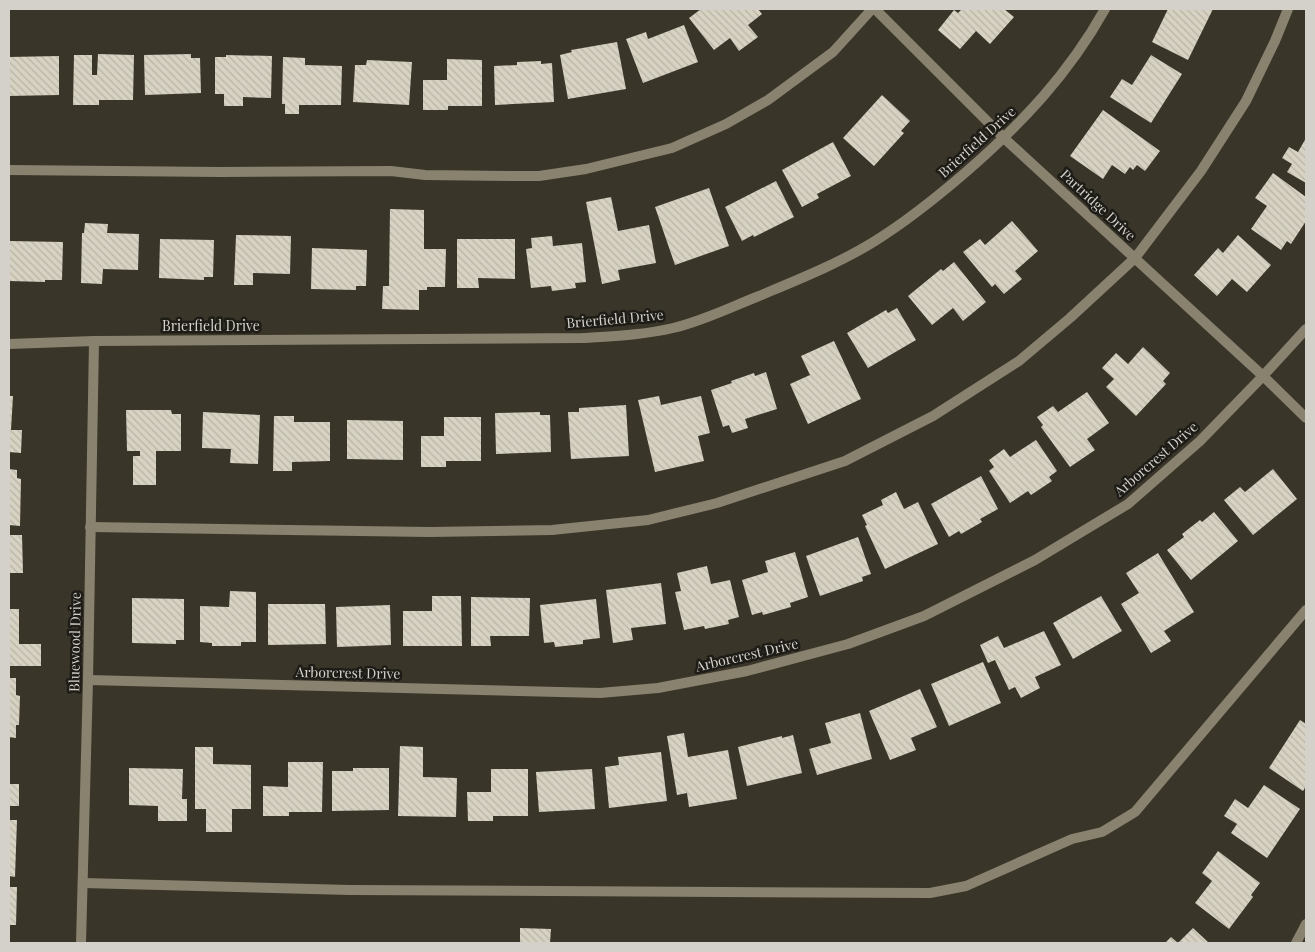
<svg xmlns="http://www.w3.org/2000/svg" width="1315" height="952" viewBox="0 0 1315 952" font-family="'Playfair Display',serif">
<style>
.building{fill:url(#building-back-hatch)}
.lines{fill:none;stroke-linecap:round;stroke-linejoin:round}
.lane{stroke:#89826f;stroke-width:10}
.street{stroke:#89826f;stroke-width:10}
.labels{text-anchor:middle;stroke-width:5;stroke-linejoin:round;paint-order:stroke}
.street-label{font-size:14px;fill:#d4d1ca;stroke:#1e1c17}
</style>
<defs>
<pattern id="building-back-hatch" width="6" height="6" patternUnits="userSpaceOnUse" patternTransform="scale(1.25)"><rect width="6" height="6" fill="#d7d2c2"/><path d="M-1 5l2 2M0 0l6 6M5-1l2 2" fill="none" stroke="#b9b5a7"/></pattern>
</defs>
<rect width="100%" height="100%" fill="#393528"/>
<!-- building -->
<g class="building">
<path d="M701,9H758L762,14L748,25L758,37L739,51L730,38L714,50L689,18Z"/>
<path d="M962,9H1004L1014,17L990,44L976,31L960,49L938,30L954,10L958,13Z"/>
<path d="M1168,9H1213L1188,60L1152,42Z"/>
<path d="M684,25L698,62L643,83L626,39L646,32L648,39Z"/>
<path d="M617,42L626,89L568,99L560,55L572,52L571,50Z"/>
<path d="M98,54L134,55L133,100H99V105H73L74,55H92V75H97Z"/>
<path d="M191,54V58H200L201,93L145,95L144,55Z"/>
<path d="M226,55L272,56L271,98L243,97V106H224V94H215V57H226Z"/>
<path d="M1151,55L1182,74L1151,123L1110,97L1122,79L1132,85Z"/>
<path d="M59,56V95L9,96V57Z"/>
<path d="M283,57L305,58V65L342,66L341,105H299V114H285V104H282Z"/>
<path d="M447,59L482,60V106H448V110H423V80H447Z"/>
<path d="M367,60L412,62L409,105L353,102L355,65H366Z"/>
<path d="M541,61V64L552,63L554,102L495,105L494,66L517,65V62Z"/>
<path d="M882,95L910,121L901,131L904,133L874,166L843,138Z"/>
<path d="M1103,110L1160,151L1145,171L1137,165L1133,170L1130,167L1125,174L1112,165L1103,179L1070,156Z"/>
<path d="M1306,138V183L1287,172L1292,164L1282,158L1289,147L1298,152Z"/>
<path d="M833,142L851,176L817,194L819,198L802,207L782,170Z"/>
<path d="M1273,173L1306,197V214L1305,216L1306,221L1291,244L1287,241L1281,250L1251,229L1267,206L1255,198Z"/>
<path d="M776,181L794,217L754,237L753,235L742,241L725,207Z"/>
<path d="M709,188L729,246L675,265L655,207Z"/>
<path d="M611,197L618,231L649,225L656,263L618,270L620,280L602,284L586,202Z"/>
<path d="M390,209L424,210V249H446L445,287H427V290H419V310L382,309L383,286H389Z"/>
<path d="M1012,221L1038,251L1015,271L1022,279L1004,294L995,284L992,287L963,252L980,239L985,245Z"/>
<path d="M85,223L108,224L107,233L139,234L138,270L103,269L102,284L81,283L82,233H84Z"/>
<path d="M236,235L291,236L290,274L253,273V285H234Z"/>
<path d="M1238,235L1271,265L1247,292L1232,279L1217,296L1194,275L1218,248L1223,253Z"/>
<path d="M552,236L553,246L582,243L586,282L575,283L576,288L552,291L551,286L531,288L526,249L532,248L531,238Z"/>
<path d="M160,239L214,240L213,277H204V280L159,278Z"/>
<path d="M457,239H515V279L478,278L479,288H457Z"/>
<path d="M9,241L63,242L62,280H45V282L9,281Z"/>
<path d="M312,248L367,250L366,286H356V290L311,289Z"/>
<path d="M954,262L986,302L963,321L953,308L932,325L908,296L941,269L943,271Z"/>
<path d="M897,308L916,340L868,368L847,333L886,310L888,313Z"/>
<path d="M834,341L861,399L808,424L790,384L810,375L801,356Z"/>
<path d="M1143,347L1170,373L1163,381L1166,384L1136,416L1106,387L1114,379L1102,368L1116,353L1128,364Z"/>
<path d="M766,372L777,409L745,419L748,428L732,433L729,425L723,427L711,390L732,383L731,381L754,373L755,376Z"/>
<path d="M1087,392L1109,423L1087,439L1095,450L1070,467L1041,427L1043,425L1037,417L1053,406L1058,412Z"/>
<path d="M9,396H13L11,430H22L21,453L9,452Z"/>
<path d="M659,396L661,405L701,396L710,433L698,436L704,461L655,472L638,400Z"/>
<path d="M626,405L629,456L571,459L568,412H579V408Z"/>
<path d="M126,410H171L172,414H181V451H156V485H133V456H140V451H127Z"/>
<path d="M203,412L260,415L258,464L230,463L231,449L202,448Z"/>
<path d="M540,412V415H550L551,452L496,454L495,413Z"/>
<path d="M274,416H294V422H330V461L292,462V471H273Z"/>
<path d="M444,417H481V461H446V467H421V436H444Z"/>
<path d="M347,420L403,421V460L347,459Z"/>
<path d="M1036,440L1057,471L1049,477L1052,481L1031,495L1028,491L1010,503L989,471L994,467L989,460L1004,449L1010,457Z"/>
<path d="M9,469L17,470V478L21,479L20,526L9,525Z"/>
<path d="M1273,469L1297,499L1253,535L1224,500L1240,487L1245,492Z"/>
<path d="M981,476L998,509L980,519L982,522L961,534L959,531L949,537L931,504Z"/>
<path d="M896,492L904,509L918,502L938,544L885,569L865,526L867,525L862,515L883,505L881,500Z"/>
<path d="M1214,512L1238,541L1191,580L1167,550L1184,537L1182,534L1200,520L1202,522Z"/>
<path d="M9,535H22L23,573H9Z"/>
<path d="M858,537L871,574L862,577L863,581L820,596L806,556Z"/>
<path d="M795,552L808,597L790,603L791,607L763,615L762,612L752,615L742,580L768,572L765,561Z"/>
<path d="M1158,553L1194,612L1164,631L1171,641L1151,653L1121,604L1139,593L1126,573Z"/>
<path d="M707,566L711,584L730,580L739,617L728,620L729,624L705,629L704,626L684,630L675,592L681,591L677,573Z"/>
<path d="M661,583L666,624L631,628L633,640L613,643L606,590Z"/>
<path d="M230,591L256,592V642H241V646H212V643L200,642V606L229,607Z"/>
<path d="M432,596H461L462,646H403V611H432Z"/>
<path d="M1101,596L1122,631L1073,659L1053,623Z"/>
<path d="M471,597L530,598L529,636H490L491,646H471Z"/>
<path d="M132,598L184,599V640H176V644L132,643Z"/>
<path d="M596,599L600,638L583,640V644L555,647L554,642L544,643L540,605Z"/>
<path d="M268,604H325L326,644L268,645Z"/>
<path d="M390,605L391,645L337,647L336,607Z"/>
<path d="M9,609H19V644H41V666H9Z"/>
<path d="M1044,631L1061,665L1035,677L1040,688L1021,698L1015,687L1009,690L995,660L988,663L980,645L998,636L1004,648Z"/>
<path d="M983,662L1001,703L949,726L931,684Z"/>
<path d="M9,678H16V695L20,696L19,725H16V738L9,737Z"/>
<path d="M920,689L937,727L911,738L916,750L890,760L869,711Z"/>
<path d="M860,713L872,759L817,775L809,749L831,743L825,723Z"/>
<path d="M1300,720L1306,724V786L1303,791L1269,768Z"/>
<path d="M684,733L688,757L728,750L737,799L689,807L687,793L677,795L667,736Z"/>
<path d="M793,735L802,773L747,786L738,747L782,736V738Z"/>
<path d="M400,746L423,747V777L457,778L456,817L398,816Z"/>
<path d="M195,747H213V764L251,765V809H232V832H206V809H195Z"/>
<path d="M661,752L667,801L609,808L605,767L619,765L618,757Z"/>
<path d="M288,762H323L322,812H289V816H263V786L288,787Z"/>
<path d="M129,768L183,769L182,799H187V821H158V806L129,805Z"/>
<path d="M353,768H389V810L332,811V771H353Z"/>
<path d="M491,769H528V816H493V821H468L467,792H491Z"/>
<path d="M592,769L595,809L539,812L536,772Z"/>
<rect x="9" y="784" width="10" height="22"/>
<path d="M1264,785L1300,809L1267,858L1231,833L1237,824L1224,816L1235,799L1248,808Z"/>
<path d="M9,820H17L15,877L9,876Z"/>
<path d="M1218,851L1260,883L1251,895L1253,897L1229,929L1195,903L1212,881L1202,873Z"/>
<path d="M9,887H17L16,925H9Z"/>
<path d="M520,928L551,929L550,943H520Z"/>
<path d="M1193,928L1209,943H1178Z"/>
<path d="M1171,937L1178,943H1165Z"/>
</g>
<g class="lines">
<!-- lane -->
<g class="lane">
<path d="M9,170L220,172L391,171L425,175L519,176H539L586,169L672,148L726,124L768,100L833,52L872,9"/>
<path d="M90,527L429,532L552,530L648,520L717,503L845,461L933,416L1019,361L1070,318L1135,258L1201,171L1246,101L1275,41L1288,9"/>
<path d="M83,883L350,890L930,893L966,886L1072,839L1102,832L1135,812L1306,610"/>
</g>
<!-- street -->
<g class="street">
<path d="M875,9L1005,139L1263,376L1306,418"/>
<path d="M9,344L94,341L583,338C613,336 644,335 673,328C703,321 731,307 759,296C797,280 840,263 875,241C907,221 937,197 966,172C1022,123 1068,75 1105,9"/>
<path d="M88,680L600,693L658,688L747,671L848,644L924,616L1035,560L1128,504L1200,441L1263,376L1306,329"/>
<path d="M81,943L88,680L94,341"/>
<path d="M1296,943L1306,924"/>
</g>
</g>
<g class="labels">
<!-- street labels -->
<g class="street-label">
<text transform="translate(977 142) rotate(-42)" y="5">Brierfield Drive</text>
<text transform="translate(1098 205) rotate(43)" y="5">Partridge Drive</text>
<text transform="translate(615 319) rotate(-5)" y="5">Brierfield Drive</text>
<text x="211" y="331">Brierfield Drive</text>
<text transform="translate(1156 459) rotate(-41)" y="5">Arborcrest Drive</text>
<text transform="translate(75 642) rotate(-89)" y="5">Bluewood Drive</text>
<text transform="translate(747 655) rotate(-13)" y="5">Arborcrest Drive</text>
<text transform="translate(348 673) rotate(1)" y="5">Arborcrest Drive</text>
</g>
</g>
<!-- border -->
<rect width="1315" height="952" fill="none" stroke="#d4d1ca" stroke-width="20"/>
</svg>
